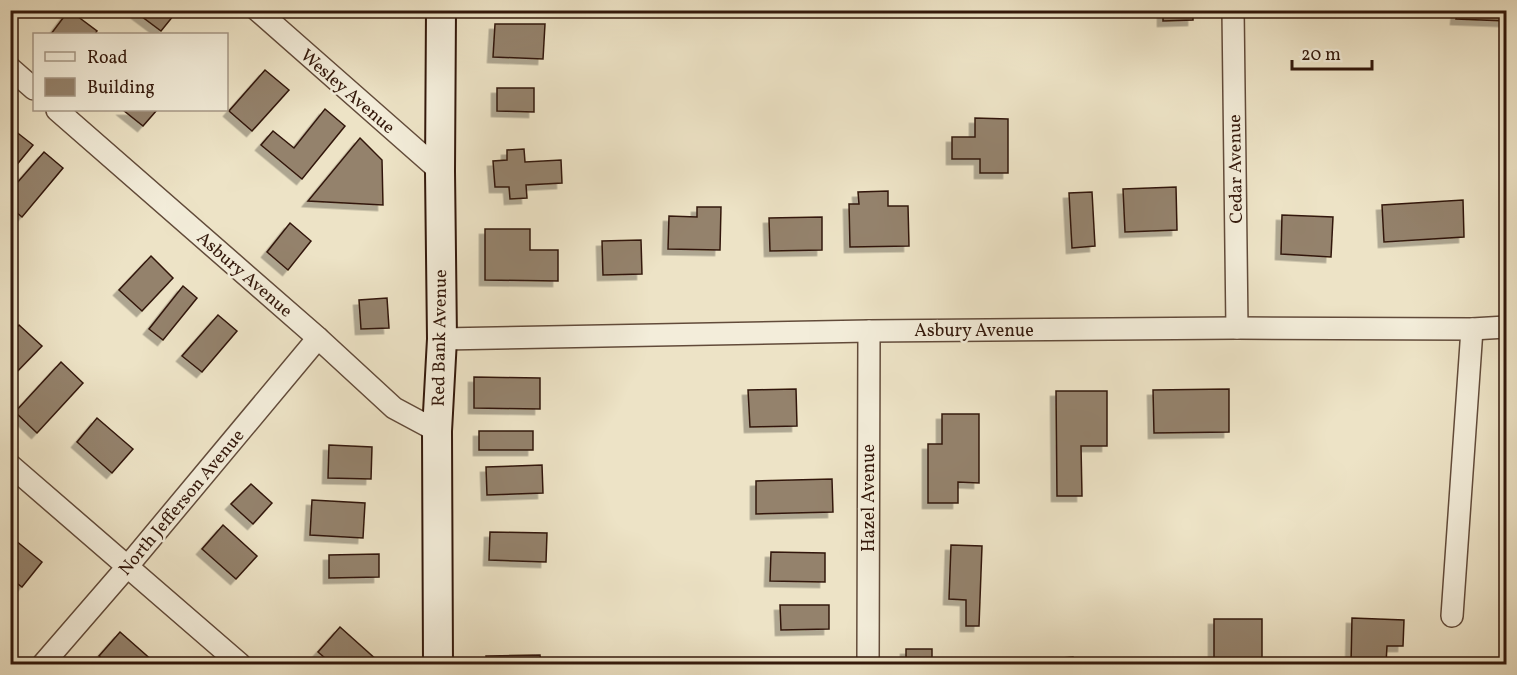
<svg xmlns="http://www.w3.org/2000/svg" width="1517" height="675" viewBox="0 0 1517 675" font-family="Vollkorn,serif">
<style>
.building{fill:#94826c;stroke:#33180b;stroke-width:1.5;filter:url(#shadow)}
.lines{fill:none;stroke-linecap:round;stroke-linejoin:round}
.street-casing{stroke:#624b3a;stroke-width:24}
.secondary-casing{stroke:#33180b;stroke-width:32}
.street{stroke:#f3edda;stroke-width:21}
.secondary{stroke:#f3edda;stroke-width:28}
.labels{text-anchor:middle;stroke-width:5;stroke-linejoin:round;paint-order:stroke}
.street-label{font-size:18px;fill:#33180b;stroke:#f3edda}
</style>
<defs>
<filter id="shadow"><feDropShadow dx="-5.5" dy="5.5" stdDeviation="0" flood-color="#0004"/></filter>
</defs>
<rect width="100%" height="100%" fill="#ede3c6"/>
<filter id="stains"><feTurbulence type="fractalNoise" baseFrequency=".00333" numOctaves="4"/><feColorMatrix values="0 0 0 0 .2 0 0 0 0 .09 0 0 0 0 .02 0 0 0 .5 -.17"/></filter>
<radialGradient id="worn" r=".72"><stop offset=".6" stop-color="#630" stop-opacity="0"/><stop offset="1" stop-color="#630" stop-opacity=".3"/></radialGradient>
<!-- building -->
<g class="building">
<path d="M69,10L97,31L95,34H51Z"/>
<path d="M139,10H178L161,31L137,13Z"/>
<path d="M1163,10H1193V20L1163,21Z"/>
<path d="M1457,10H1506V21L1456,19Z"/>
<path d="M495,24H545L543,59L493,57Z"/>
<path d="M265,70L289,90L252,131L229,111Z"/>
<path d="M497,88H534V112L497,111Z"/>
<path d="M325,109L345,126L302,179L261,145L273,131L294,148Z"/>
<path d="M123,110H157L143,126Z"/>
<path d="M975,118L1008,119V173H980V159H952V137H975Z"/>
<path d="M10,127L33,145L10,173Z"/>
<path d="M360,138L382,160L383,205L308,201Z"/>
<path d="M524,149L525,162L561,160L562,183L526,185L527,198L510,199L509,187H495L493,161L507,160V150Z"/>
<path d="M44,152L63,168L22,217L10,207V191Z"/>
<path d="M1176,187L1177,230L1125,232L1123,189Z"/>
<path d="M888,191V206H908L909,246L850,247L849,204H859L858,192Z"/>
<path d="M1092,192L1095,246L1072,248L1069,193Z"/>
<path d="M1463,200L1464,237L1384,242L1382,205Z"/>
<path d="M697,207H721L720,250L668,249L669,216L697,217Z"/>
<path d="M1282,215L1333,217L1331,257L1281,254Z"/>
<path d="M822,217V250L770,251L769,218Z"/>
<path d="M290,223L311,241L288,270L267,252Z"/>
<path d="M485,229H530V250H558V281L485,280Z"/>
<path d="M641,240L642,274L603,275L602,241Z"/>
<path d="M151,256L173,278L142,311L119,290Z"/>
<path d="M183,286L197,298L163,340L149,329Z"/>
<path d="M387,298L389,328L361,329L359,300Z"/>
<path d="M218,315L237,331L202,372L182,356Z"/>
<path d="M19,325L42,346L10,379V335Z"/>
<path d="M61,362L83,383L37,433L15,412Z"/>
<path d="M474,377L540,378V409L474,408Z"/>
<path d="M796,389L797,426L750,427L748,390Z"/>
<path d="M1229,389V432L1154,433L1153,390Z"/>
<path d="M1056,391H1107V446H1081L1082,496H1057Z"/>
<path d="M942,414H979V483L958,482V503H928V444H942Z"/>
<path d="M97,418L133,449L112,473L77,442Z"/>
<rect x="479" y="431" width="54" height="19"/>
<path d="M329,445L372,447L371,479L328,478Z"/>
<path d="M542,465L543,493L487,495L486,467Z"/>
<path d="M832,479L833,512L756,514V481Z"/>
<path d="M251,484L272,503L253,524L231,504Z"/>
<path d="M312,500L365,503L363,538L310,535Z"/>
<path d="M223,525L257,556L236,579L202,549Z"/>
<path d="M490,532L547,533L546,562L489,560Z"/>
<path d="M10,536L42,562L22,587L10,578Z"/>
<path d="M951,545L982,546L979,626H966V600L949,599Z"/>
<path d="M771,552L825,553V582L770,581Z"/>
<path d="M379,554V577L329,578V555Z"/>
<path d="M780,605H829V629L781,630Z"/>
<path d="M1352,618L1404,620L1403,646H1387L1386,664H1351Z"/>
<rect x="1214" y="619" width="48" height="42"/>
<path d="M340,627L379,662L376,664H332L318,652Z"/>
<path d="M120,632L154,662L152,664H108L99,656Z"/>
<path d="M906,649H932V662H967V664H906Z"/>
<path d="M540,655L541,664H486V656Z"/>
<path d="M1073,657L1074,664H1014V662Z"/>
<path d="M812,658L813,664H732V660Z"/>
</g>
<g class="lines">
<defs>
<g id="street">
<path d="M257,10L440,171"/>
<path d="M1233,10L1237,328"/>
<path d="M10,68L34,89"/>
<path d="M57,110L318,338L394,408L437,431"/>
<path d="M442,339L869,331L1237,328L1472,329L1506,327"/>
<path d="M10,465L240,664"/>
<path d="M1452,616L1472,329"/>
<path d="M43,664L127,567L318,338"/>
<path d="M868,664L869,331"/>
</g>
<path id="secondary" d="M438,664L437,431L442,339L440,171L441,10"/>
</defs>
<!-- street casing -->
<use href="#street" class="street-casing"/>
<!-- secondary casing -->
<use href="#secondary" class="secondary-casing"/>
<!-- street -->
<use href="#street" class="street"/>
<!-- secondary -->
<use href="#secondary" class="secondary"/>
</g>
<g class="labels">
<!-- street labels -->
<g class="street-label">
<text transform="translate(348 91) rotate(41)" y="6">Wesley Avenue</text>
<text transform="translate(1235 169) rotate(-91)" y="6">Cedar Avenue</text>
<text transform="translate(245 274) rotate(41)" y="6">Asbury Avenue</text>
<text x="974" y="336">Asbury Avenue</text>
<text transform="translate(439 338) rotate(-89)" y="6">Red Bank Avenue</text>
<text transform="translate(868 498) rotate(-90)" y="6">Hazel Avenue</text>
<text transform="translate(181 502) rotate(-50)" y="6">North Jefferson Avenue</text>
</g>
</g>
<!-- margin -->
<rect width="1517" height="675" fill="none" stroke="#ede3c6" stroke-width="36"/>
<rect x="12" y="12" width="1493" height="651" fill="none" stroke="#33180b" stroke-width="3"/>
<rect x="18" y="18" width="1481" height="639" fill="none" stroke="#33180b" stroke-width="1.5"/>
<!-- legend -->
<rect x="33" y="33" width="195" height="78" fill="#f3edda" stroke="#a69887" stroke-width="1.5"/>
<rect x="45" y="52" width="30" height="9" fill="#f3edda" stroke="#a69887" stroke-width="1.5"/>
<text x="87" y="63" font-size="18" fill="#33180b">Road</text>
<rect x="45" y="78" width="30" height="18" fill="#94826c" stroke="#a69887" stroke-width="1.5"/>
<text x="87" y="93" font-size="18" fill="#33180b">Building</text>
<!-- scale -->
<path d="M1292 60v9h80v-9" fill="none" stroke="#33180b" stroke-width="3"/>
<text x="1301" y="60" font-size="18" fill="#33180b" stroke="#f3edda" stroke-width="4.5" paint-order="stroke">20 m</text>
<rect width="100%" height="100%" filter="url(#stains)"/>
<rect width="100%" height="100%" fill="url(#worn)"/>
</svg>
